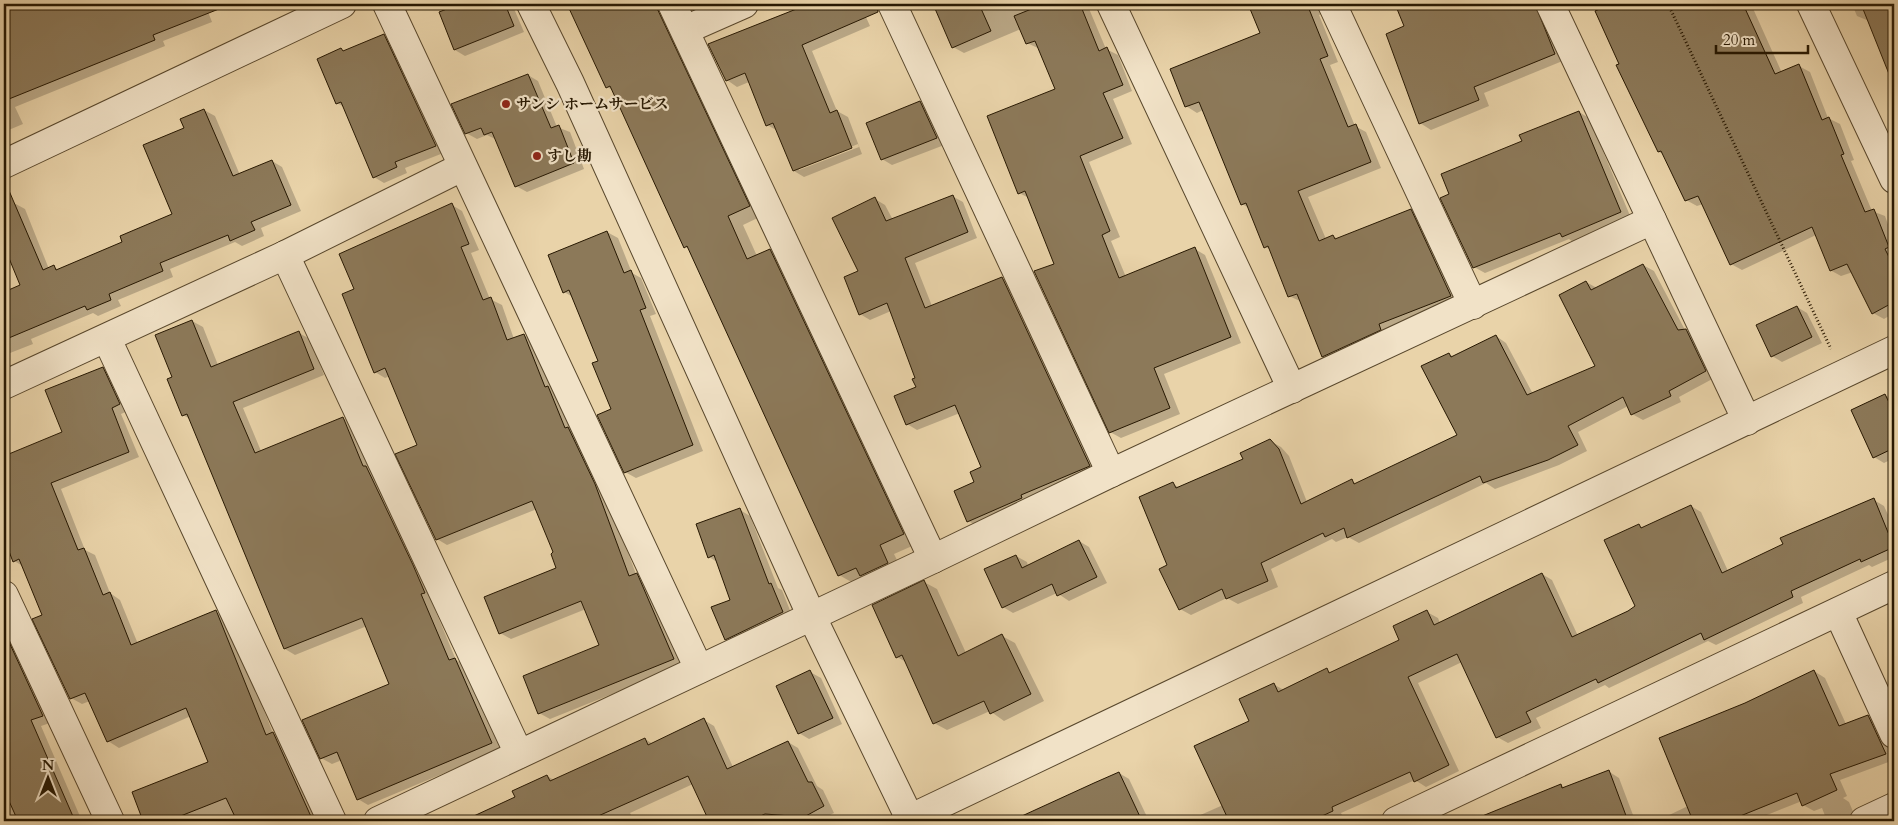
<svg xmlns="http://www.w3.org/2000/svg" width="1898" height="825" viewBox="0 0 1898 825" font-family="Cardo,'Noto Serif JP',serif">
<style>
.shadow{fill:#0003;fill-rule:evenodd}
.building{fill:#8c7959;stroke:#271802}
.lines{fill:none;stroke-linecap:round;stroke-linejoin:round}
.minor-casing{stroke:#58472c;stroke-width:30}
.tertiary-casing{stroke:#58472c;stroke-width:30}
.path{stroke:#271802;stroke-width:3;stroke-dasharray:1 2.5;stroke-linecap:butt}
.minor{stroke:#f1e2c7;stroke-width:28}
.tertiary{stroke:#f1e2c7;stroke-width:28}
.poi-dot{fill:#8f2418;stroke:#f1e2c7;stroke-width:2}
.labels{text-anchor:middle;stroke-width:4.5;stroke-linejoin:round;paint-order:stroke}
.poi-label{font-size:15px;font-weight:bold;fill:#271802;stroke:#f1e2c7;text-anchor:start}
</style>
<rect width="100%" height="100%" fill="#e9d3a9"/>
<filter id="stains"><feTurbulence type="fractalNoise" baseFrequency=".004" numOctaves="4"/><feColorMatrix values="0 0 0 0 .2 0 0 0 0 .09 0 0 0 0 .02 0 0 0 .5 -.17"/></filter>
<radialGradient id="worn" r=".72"><stop offset=".6" stop-color="#630" stop-opacity="0"/><stop offset="1" stop-color="#630" stop-opacity=".3"/></radialGradient>
<!-- shadow -->
<g class="shadow">
<path d="M4,4H90L99,27L150,6L149,4H205L212,22L163,41L165,46L15,107L23,124L4,132Z"/>
<path d="M464,4H512L524,32L465,56L455,50L440,13Z"/>
<path d="M569,4H665L764,215L743,225L757,256L770,250L785,259L919,543L894,554L903,572L855,584L839,575L691,250L685,247L614,91L607,87Z"/>
<path d="M802,4H860L870,26L812,51L837,111L848,117L862,154L804,177L794,171L778,131L767,125L749,82L737,87L727,80L804,7ZM858,144L859,147L799,170V168Z"/>
<path d="M935,4H1087L1106,49L1118,55L1132,91L1113,99L1132,144L1089,162L1120,237L1111,241L1126,277L1195,249L1205,255L1241,343L1164,374L1180,414L1121,438L1110,432L1055,264L1029,198L1019,193L1056,90L1040,49L1027,43L1021,29L964,53L953,47Z"/>
<path d="M1249,4H1325L1327,12L1319,15L1338,62L1330,65L1355,126L1366,132L1381,168L1308,197L1326,239L1333,236L1338,239L1411,211L1421,217L1461,302L1334,362L1323,356L1302,302L1289,296L1271,250L1265,247L1249,208L1242,204L1203,110L1197,113L1186,106L1262,34Z"/>
<path d="M1396,4H1543L1565,60L1484,93L1489,106L1431,130L1420,123L1406,27Z"/>
<path d="M1596,4H1751L1782,73L1799,66L1810,72L1828,118L1840,124L1854,160L1851,161L1872,211L1885,216L1894,241V313L1884,319L1873,313L1853,272L1841,276L1830,270L1816,235L1742,270L1731,264L1703,204L1697,206L1686,200L1665,155L1659,152Z"/>
<path d="M1852,4H1894V69L1869,21L1857,16Z"/>
<path d="M384,36L394,42L446,152L405,168L407,173L384,183L374,177L344,107L337,103L341,50L345,52Z"/>
<path d="M528,75L538,81L557,127L570,132L584,169L527,192L516,186L497,140L487,135L477,139L466,133Z"/>
<path d="M920,102L931,108L947,144L892,165L882,159Z"/>
<path d="M204,110L215,116L240,175L272,161L282,167L301,211L261,228L264,236L242,246L235,242L170,269L173,277L118,300L121,306L98,316L93,313L31,339L33,344L10,353L4,351V293L22,286L4,242V207L14,203L25,209L49,269L54,267L59,270L124,243L173,215L186,129Z"/>
<path d="M1579,112L1589,118L1631,218L1573,242L1569,239L1485,273L1474,267L1451,195L1523,141Z"/>
<path d="M952,196L963,202L977,238L915,263L932,306L1002,278L1013,284L1100,472L979,527L968,521L983,468L960,413L917,430L907,424L917,388V379L891,311L870,320L860,314L859,272L875,199L885,205L893,220Z"/>
<path d="M452,205L462,211L479,250L471,253L490,299L502,305L514,339L524,335L534,341L605,491L636,574L647,580L684,665L550,719L539,713L600,646L586,609L511,639L500,633L558,568L555,553L537,509L447,545L437,539L418,446L390,376L385,378L375,372L356,289Z"/>
<path d="M607,232L618,238L632,273L641,278L656,314L650,316L703,451L636,478L625,472L600,362L573,297L564,292Z"/>
<path d="M1643,265L1654,271L1685,330L1697,336L1716,377L1679,397L1681,402L1643,420L1632,414L1628,406L1578,432L1587,451L1559,465L1495,489L1486,483L1359,543L1348,537L1336,542L1332,539L1271,569L1278,587L1238,604L1227,598L1191,615L1180,609L1169,565L1173,484L1180,488L1245,460L1270,441L1281,447L1289,456L1307,502L1352,481L1357,484L1458,436L1449,354L1454,357L1496,336L1506,343L1533,394L1596,367L1586,282L1597,288Z"/>
<path d="M1797,307L1807,313L1822,343L1782,362L1772,356Z"/>
<path d="M192,321L203,327L218,365L299,333L310,339L324,375L243,408L261,451L343,418L354,424L434,599L431,600L456,660L466,665L502,749L368,805L358,799L342,760L332,764L321,758L390,685L367,626L295,655L285,649L190,419L183,415L174,378Z"/>
<path d="M103,369L113,375L130,410L121,414L139,457L61,489L85,550L95,555L110,593L120,600L138,644L216,612L227,618L273,733L284,739L320,821H145L133,793L209,763L191,716L119,748L108,741L90,701L82,704L71,698L44,616L23,566L14,561L4,535V523L8,521L4,512V457L64,433Z"/>
<path d="M1885,395L1894,401V458L1884,463L1874,457Z"/>
<path d="M1874,500L1884,506L1894,528V557L1872,567L1869,565L1801,597L1803,603L1716,645L1708,641L1609,688L1605,685L1536,718L1541,728L1508,743L1497,737L1462,662L1418,683L1459,771L1426,787L1415,780L1341,813L1343,817L1334,821H1187L1223,805L1251,722L1273,684L1284,690L1327,670L1332,673L1401,640L1427,612L1438,618L1440,623L1542,574L1552,580L1578,636L1636,607L1639,526L1644,528L1691,506L1701,512L1728,571Z"/>
<path d="M740,510L750,516L778,588L782,590L793,618L736,645L726,639L731,600L717,562L709,557Z"/>
<path d="M1079,541L1089,547L1107,583L1069,601L1057,593L1013,613L1003,607L1016,556L1027,562L1028,566Z"/>
<path d="M924,582L937,589L966,653L1002,636L1015,643L1044,701L1004,721L990,711L947,730L934,723L906,662L897,657Z"/>
<path d="M4,632L14,638L53,722L41,726L82,821H4Z"/>
<path d="M1814,671L1825,678L1846,724L1868,717L1879,723L1894,756V760L1840,780L1847,796L1843,798L1849,802L1857,821H1827L1822,808L1814,811L1803,805L1802,801L1752,821H1667L1665,817L1688,806L1745,704Z"/>
<path d="M810,672L821,678L842,724L809,739L799,733Z"/>
<path d="M704,720L714,726L733,767L788,742L798,748L817,786L823,790L834,813L817,821L741,817L744,821H711L693,784L630,813L635,821H466L517,798L547,776L554,780L645,739L653,744Z"/>
<path d="M1608,771L1619,778L1633,815L1616,821H1487L1561,785L1565,788Z"/>
<path d="M1119,773L1129,779L1149,821H1015Z"/>
</g>
<!-- building -->
<g class="building">
<path d="M4,4H229V5L153,35L155,40L4,101Z"/>
<path d="M460,4H505L514,26L454,50L439,12Z"/>
<path d="M567,4H655L750,206L728,216L747,259L770,249L904,534L880,545L888,563L860,576L856,568L838,576L687,246L684,248L610,86L606,88Z"/>
<path d="M809,4H877L878,12L802,45L830,113L837,110L852,148L793,171L773,123L766,126L745,73L726,81L708,44Z"/>
<path d="M933,4H979L991,31L952,48Z"/>
<path d="M1044,4H1080L1099,51L1107,47L1123,85L1103,93L1123,138L1080,156L1110,231L1102,235L1119,278L1195,247L1231,337L1154,368L1170,408L1109,433L1034,271L1054,264L1025,191L1018,194L987,116L1055,89L1035,41L1026,44L1014,16Z"/>
<path d="M1248,4H1307L1328,56L1320,59L1348,127L1356,124L1371,162L1298,191L1319,241L1333,235L1335,239L1411,209L1451,296L1379,324L1381,330L1322,357L1297,294L1288,297L1268,246L1264,248L1246,203L1241,205L1199,102L1185,107L1170,69L1260,33Z"/>
<path d="M1395,4H1535L1555,54L1474,87L1479,100L1419,124L1386,34L1404,26Z"/>
<path d="M1611,4H1743L1775,74L1799,64L1822,120L1829,117L1844,154L1841,155L1865,212L1874,209L1889,247L1885,249L1894,267V302L1872,314L1847,264L1830,271L1812,227L1730,265L1698,196L1685,201L1661,151L1658,152L1616,65L1619,64L1595,11Z"/>
<path d="M1861,4H1894V84H1893Z"/>
<path d="M384,34L436,146L395,162L397,167L373,178L341,102L336,104L317,59L341,48L343,51Z"/>
<path d="M528,74L551,128L559,125L574,163L515,187L492,132L484,135L481,128L465,134L451,104Z"/>
<path d="M920,101L937,138L881,160L866,123Z"/>
<path d="M204,109L233,176L272,160L291,205L251,222L255,230L230,241L228,235L160,263L163,271L109,294L111,300L87,310L85,306L4,340V292L20,285L4,246V179L43,270L54,265L56,270L122,242L120,236L172,214L143,145L184,128L180,119Z"/>
<path d="M1579,111L1621,212L1562,237L1560,233L1473,268L1440,198L1449,194L1441,174L1522,141L1519,135Z"/>
<path d="M953,195L968,232L905,258L925,308L1002,277L1090,466L1021,495L1022,498L967,522L954,491L974,482L970,472L981,467L955,405L906,425L894,396L916,387L912,379L915,378L887,303L859,315L844,277L858,271L832,218L875,197L886,221Z"/>
<path d="M452,203L469,244L461,247L483,300L491,297L507,340L524,334L545,387L548,386L565,428L568,427L595,484L629,576L637,573L674,659L538,714L523,676L599,645L581,601L499,634L484,597L556,568L551,554L553,552L532,501L436,540L395,454L417,445L385,368L374,373L342,294L354,289L339,254Z"/>
<path d="M607,231L624,273L631,270L646,308L640,310L693,445L624,473L597,415L611,409L592,363L598,361L569,290L563,293L548,255Z"/>
<path d="M1643,264L1678,330L1686,329L1706,371L1669,391L1671,396L1631,415L1623,397L1568,426L1578,445L1548,460L1483,483L1480,476L1347,538L1344,528L1325,537L1323,533L1261,563L1268,581L1226,599L1222,589L1179,610L1159,569L1167,565L1139,497L1173,482L1176,488L1243,459L1240,453L1270,439L1279,449L1301,504L1352,479L1354,484L1457,435L1421,366L1449,353L1451,357L1496,335L1527,395L1595,366L1559,295L1586,281L1591,290Z"/>
<path d="M1797,306L1812,337L1771,357L1756,325Z"/>
<path d="M192,320L211,367L299,331L314,369L233,402L255,453L343,417L363,466H366L413,565L425,593L421,594L449,660L455,658L492,743L357,800L337,752L320,759L302,720L389,684L362,618L284,649L187,414L182,416L167,379L172,377L155,335Z"/>
<path d="M103,367L120,404L112,408L129,452L51,483L78,550L84,548L103,595L110,592L131,645L216,610L266,735L273,732L313,821H237L226,798L168,821H143L132,792L208,762L186,708L107,742L85,693L70,699L32,619L42,615L19,559L13,562L4,538V456L62,432L45,390Z"/>
<path d="M1885,394L1894,413V448L1873,458L1851,410Z"/>
<path d="M1874,498L1894,547L1861,562L1860,559L1791,591L1793,597L1704,640L1701,633L1598,683L1596,679L1526,712L1531,722L1496,738L1457,654L1408,677L1449,765L1414,782L1410,772L1332,807L1333,811L1311,821H1229L1194,746L1249,721L1239,699L1274,683L1278,692L1327,668L1329,673L1399,640L1393,626L1427,610L1434,625L1542,573L1572,637L1628,611L1635,606L1604,540L1639,524L1641,528L1691,505L1722,573L1783,544L1780,538Z"/>
<path d="M740,508L769,584L771,583L783,612L725,640L711,607L730,600L714,555L708,558L696,524Z"/>
<path d="M1079,540L1097,577L1057,596L1052,584L1002,608L984,569L1016,555L1022,568Z"/>
<path d="M924,580L958,656L1002,634L1031,694L990,714L984,701L933,724L902,655L896,658L872,605Z"/>
<path d="M4,631L43,716L31,720L75,821H18L4,790Z"/>
<path d="M810,670L833,718L798,734L776,686Z"/>
<path d="M1814,670L1839,726L1868,715L1886,754L1830,774L1837,790L1802,806L1797,793L1728,821H1693L1659,738L1745,703Z"/>
<path d="M704,718L727,769L788,741L808,782H812L824,806L804,817L765,814L749,821H709L688,776L587,821H463L515,797L512,791L547,775L550,781L645,738L648,745Z"/>
<path d="M1609,770L1628,821H1470L1561,784L1562,788Z"/>
<path d="M1119,772L1142,821H1011L1094,783Z"/>
</g>
<g class="lines">
<defs>
<g id="minor">
<path d="M387,4L699,669"/>
<path d="M672,4L933,559"/>
<path d="M892,4L1111,473"/>
<path d="M1111,4L1292,389"/>
<path d="M1332,4L1473,305"/>
<path d="M1550,4L1747,421"/>
<path d="M685,30L744,4"/>
<path d="M4,164L342,4"/>
<path d="M285,255L519,754"/>
<path d="M107,339L332,821"/>
<path d="M4,385L285,255L462,167"/>
<path d="M4,595L110,821"/>
<path d="M1838,612L1894,734"/>
<path d="M378,821L933,559L1111,473L1652,220"/>
<path d="M1396,821L1894,585"/>
<path d="M1864,821L1894,807"/>
</g>
<g id="tertiary">
<path d="M531,4L570,83L812,617L911,821"/>
<path d="M1811,4L1894,179"/>
<path d="M905,821L1894,350"/>
</g>
</defs>
<!-- minor casing -->
<use href="#minor" class="minor-casing"/>
<!-- tertiary casing -->
<use href="#tertiary" class="tertiary-casing"/>
<!-- path -->
<path class="path" d="M1668,4L1831,349"/>
<!-- minor -->
<use href="#minor" class="minor"/>
<!-- tertiary -->
<use href="#tertiary" class="tertiary"/>
</g>
<!-- markers -->
<g class="poi-dot">
<circle cx="506" cy="104" r="5"/>
<circle cx="537" cy="156" r="5"/>
</g>
<g class="labels">
<!-- poi labels -->
<g class="poi-label">
<text x="516" y="109">サンシ ホームサービス</text>
<text x="547" y="161">すし勘</text>
</g>
</g>
<!-- margin -->
<rect width="1898" height="825" fill="none" stroke="#e9d3a9" stroke-width="20"/>
<rect x="5" y="5" width="1888" height="815" fill="none" stroke="#271802" stroke-width="2.5"/>
<rect x="10" y="10" width="1878" height="805" fill="none" stroke="#271802"/>
<!-- north arrow -->
<g transform="translate(48 778)" stroke="#f1e2c7" stroke-width="4" paint-order="stroke">
<path d="M0-4L9 19L0 12L-9 19Z" fill="#271802"/>
<text y="-8" font-size="14" font-weight="bold" text-anchor="middle" fill="#271802">N</text>
</g>
<!-- scale -->
<path d="M1716 45v8h92v-8" fill="none" stroke="#271802" stroke-width="2.5"/>
<text x="1723" y="45" font-size="15" fill="#271802" stroke="#f1e2c7" stroke-width="4" paint-order="stroke">20 m</text>
<rect width="100%" height="100%" filter="url(#stains)"/>
<rect width="100%" height="100%" fill="url(#worn)"/>
</svg>
